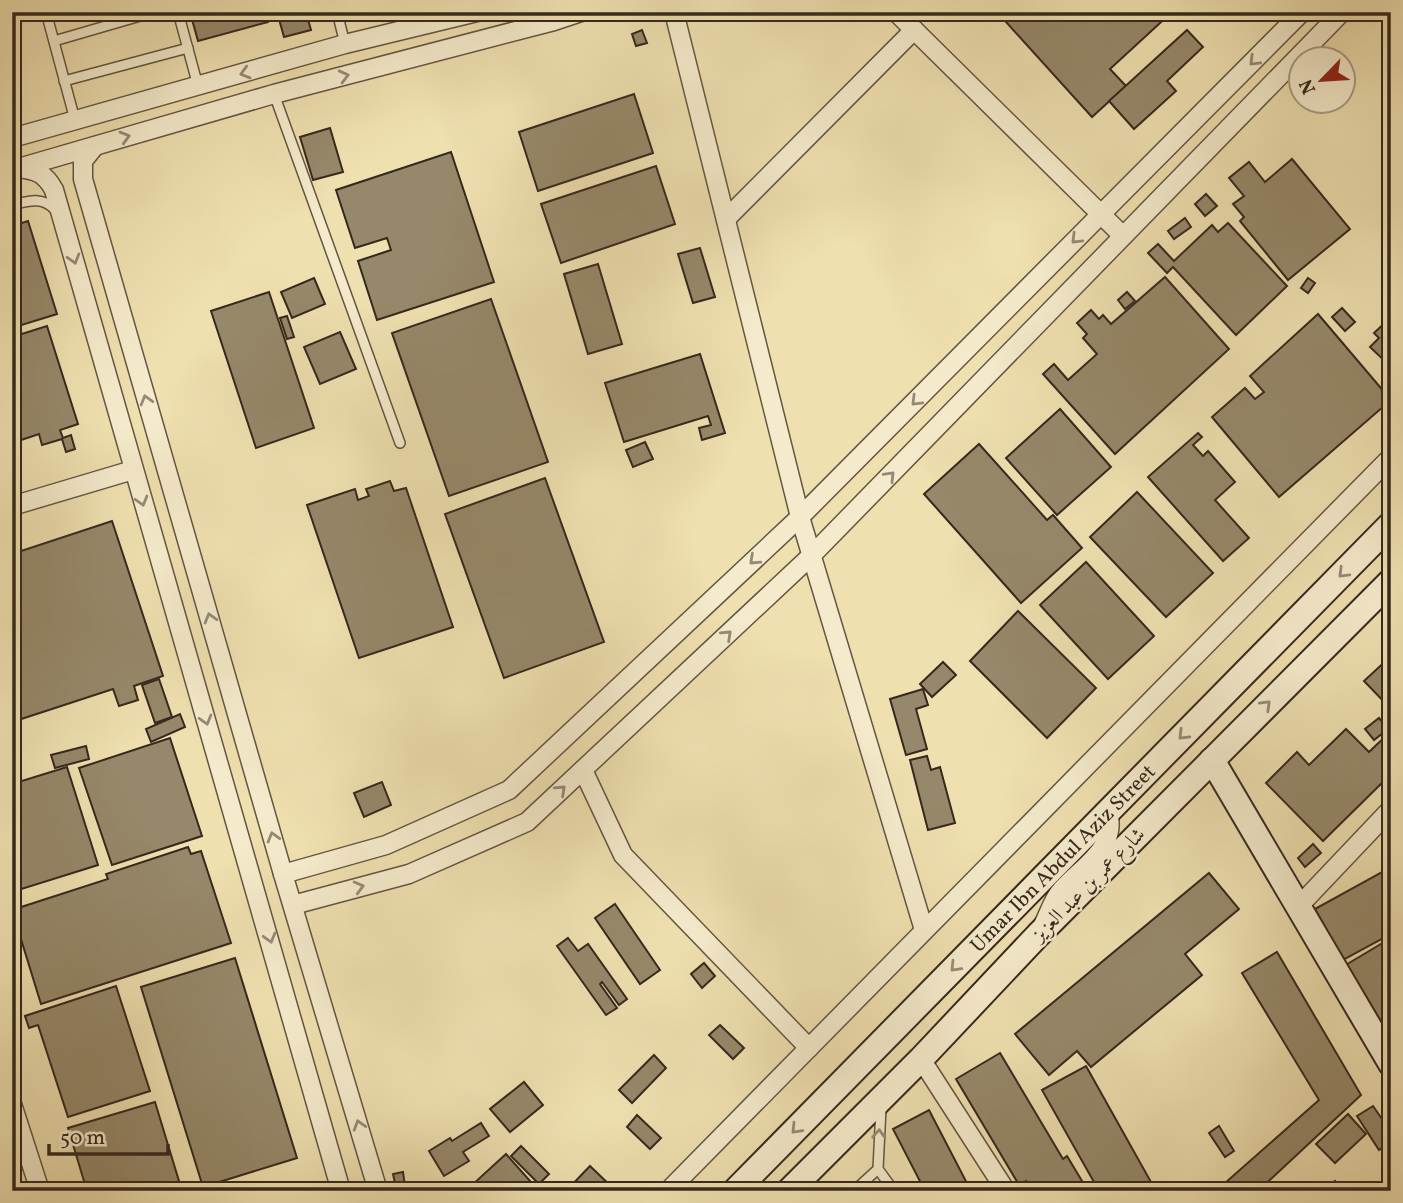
<svg xmlns="http://www.w3.org/2000/svg" width="1403" height="1203" viewBox="0 0 1403 1203" font-family="Vollkorn,Amiri,serif">
<style>
.building{fill:#96886a;stroke:#36281e;stroke-width:2}
.lines{fill:none;stroke-linecap:round;stroke-linejoin:round}
.lane-casing{stroke:#645642;stroke-width:12}
.street-casing{stroke:#645642;stroke-width:21}
.secondary-casing{stroke:#36281e;stroke-width:28}
.lane{stroke:#f5ebcc;stroke-width:9}
.street{stroke:#f5ebcc;stroke-width:18}
.secondary{stroke:#f5ebcc;stroke-width:24}
.oneway{stroke:#968a75}
.labels{text-anchor:middle;stroke-width:5;stroke-linejoin:round;paint-order:stroke}
.street-label{font-size:21px;fill:#36281e;stroke:#f5ebcc}
</style>
<rect width="100%" height="100%" fill="#efe0b0"/>
<filter id="stains"><feTurbulence type="fractalNoise" baseFrequency=".00286" numOctaves="4"/><feColorMatrix values="0 0 0 0 .2 0 0 0 0 .09 0 0 0 0 .02 0 0 0 .5 -.17"/></filter>
<radialGradient id="worn" r=".72"><stop offset=".6" stop-color="#630" stop-opacity="0"/><stop offset="1" stop-color="#630" stop-opacity=".3"/></radialGradient>
<!-- building -->
<g class="building">
<path d="M190,12H267L268,22L198,41Z"/>
<path d="M277,12H306L311,30L284,37Z"/>
<path d="M997,12H1172L1110,69L1126,86L1092,117Z"/>
<path d="M642,30L647,43L636,46L632,34Z"/>
<path d="M1187,30L1203,47L1167,81L1176,91L1134,129L1109,101Z"/>
<path d="M634,94L653,153L538,191L519,132Z"/>
<path d="M330,128L343,172L313,180L300,137Z"/>
<path d="M451,152L494,282L377,320L358,261L391,250L387,238L355,248L336,190Z"/>
<path d="M1292,159L1350,229L1288,280L1240,221L1244,217L1233,204L1244,196L1229,178L1249,162L1265,182Z"/>
<path d="M656,166L675,224L561,263L541,204Z"/>
<path d="M1206,194L1217,206L1205,216L1195,204Z"/>
<path d="M1185,218L1191,227L1174,239L1168,231Z"/>
<path d="M28,221L57,314L12,328V226Z"/>
<path d="M1228,223L1287,286L1236,335L1173,267L1167,273L1148,253L1158,244L1174,261L1212,225L1218,232Z"/>
<path d="M700,248L715,297L693,303L678,254Z"/>
<path d="M598,264L622,344L588,354L564,274Z"/>
<path d="M1165,277L1229,349L1115,454L1043,374L1054,364L1068,380L1097,354L1083,338L1087,334L1077,323L1091,310L1099,319L1103,315L1111,324Z"/>
<path d="M314,278L325,304L292,318L281,292Z"/>
<path d="M1308,278L1315,283L1308,293L1301,288Z"/>
<path d="M269,292L314,428L256,448L211,311Z"/>
<path d="M1127,292L1135,301L1125,309L1118,300Z"/>
<path d="M491,299L548,462L449,496L392,333Z"/>
<path d="M1342,308L1355,322L1345,331L1332,317Z"/>
<path d="M1318,314L1391,400L1279,497L1212,417L1245,388L1255,399L1264,392L1250,376Z"/>
<path d="M287,316L294,337L287,339L280,318Z"/>
<path d="M1391,317V367L1370,347L1379,338L1374,333Z"/>
<path d="M47,326L78,424L60,430L63,438L71,435L75,449L66,452L62,439L42,445L39,434L12,443V337Z"/>
<path d="M340,332L356,369L320,384L304,347Z"/>
<path d="M700,354L725,433L702,440L699,428L711,425L708,416L624,442L605,383Z"/>
<path d="M1060,409L1111,467L1057,515L1006,458Z"/>
<path d="M1198,433L1202,437L1193,445L1203,456L1208,451L1235,482L1215,500L1249,538L1223,561L1148,477Z"/>
<path d="M645,442L653,459L633,467L626,450Z"/>
<path d="M979,444L1047,520L1053,515L1082,548L1021,603L924,494Z"/>
<path d="M545,478L604,642L504,678L445,514Z"/>
<path d="M390,481L394,491L406,488L453,627L359,658L307,505L355,489L358,500L369,496L366,489Z"/>
<path d="M1137,492L1213,573L1166,617L1090,537Z"/>
<path d="M112,521L163,676L134,686L138,700L119,706L113,689L12,722V554Z"/>
<path d="M1086,562L1154,636L1108,679L1040,605Z"/>
<path d="M1018,611L1096,688L1047,738L970,661Z"/>
<path d="M1391,656V709L1364,681Z"/>
<path d="M943,662L956,675L932,697L920,684Z"/>
<path d="M159,679L172,717L155,723L142,685Z"/>
<path d="M923,689L928,705L916,709L927,749L906,755L890,699Z"/>
<path d="M180,714L185,727L151,742L146,729Z"/>
<path d="M1379,718L1388,729L1374,740L1365,729Z"/>
<path d="M1346,729L1369,752L1391,731V774L1323,841L1266,783L1297,752L1309,765Z"/>
<path d="M170,738L202,836L112,865L79,768Z"/>
<path d="M86,746L89,759L55,768L51,755Z"/>
<path d="M927,756L931,770L940,767L955,823L928,830L910,760Z"/>
<path d="M67,767L98,865L12,892V784Z"/>
<path d="M382,782L391,805L364,817L354,793Z"/>
<path d="M1313,844L1321,853L1305,867L1298,858Z"/>
<path d="M188,847L191,854L201,851L231,943L41,1004L12,910L108,879L106,874Z"/>
<path d="M1382,872L1391,888V934L1343,960L1315,909Z"/>
<path d="M1209,873L1239,909L1185,954L1202,975L1091,1067L1077,1051L1049,1075L1015,1034Z"/>
<path d="M615,904L660,970L640,984L595,918Z"/>
<path d="M568,938L578,951L588,944L627,999L619,1005L602,982L600,984L617,1008L606,1015L557,946Z"/>
<path d="M1391,938V1036L1387,1039L1344,966Z"/>
<path d="M1277,952L1361,1095L1258,1191H1216L1319,1100L1242,973Z"/>
<path d="M235,958L297,1158L203,1187L141,987Z"/>
<path d="M704,963L715,976L702,988L691,974Z"/>
<path d="M116,986L150,1091L68,1117L38,1025L29,1028L25,1016Z"/>
<path d="M720,1025L744,1048L733,1059L709,1035Z"/>
<path d="M1000,1053L1063,1159L1067,1156L1088,1191H1032L1026,1181L1019,1185L956,1079Z"/>
<path d="M654,1055L666,1068L632,1103L619,1090Z"/>
<path d="M1086,1066L1156,1191H1099L1042,1090Z"/>
<path d="M524,1082L543,1105L510,1132L490,1109Z"/>
<path d="M155,1102L182,1191H87L68,1128Z"/>
<path d="M1373,1106L1391,1132V1142L1379,1150L1357,1116Z"/>
<path d="M929,1110L969,1187L962,1191H925L893,1129Z"/>
<path d="M1348,1114L1366,1134L1335,1163L1316,1144Z"/>
<path d="M637,1115L661,1138L650,1149L627,1127Z"/>
<path d="M481,1123L489,1136L463,1152L469,1161L444,1176L429,1151L450,1138L452,1141Z"/>
<path d="M1219,1126L1234,1151L1225,1157L1209,1133Z"/>
<path d="M521,1146L549,1174L539,1184L511,1156Z"/>
<path d="M506,1154L539,1191H477L472,1185Z"/>
<path d="M590,1166L616,1191H566Z"/>
<path d="M403,1172L405,1186L396,1188L393,1174Z"/>
<path d="M1335,1181L1344,1191H1323Z"/>
</g>
<g class="lines">
<defs>
<g id="lane">
<path d="M46,12L75,120"/>
<path d="M178,12L198,86"/>
<path d="M337,12L345,44"/>
<path d="M54,41L154,12"/>
<path d="M64,81L188,48"/>
<path d="M274,94L400,443"/>
<path d="M12,205C28,201 43,196 55,210"/>
<path d="M881,1108L878,1169L894,1191"/>
<path d="M854,1191L878,1169"/>
</g>
<g id="street">
<path d="M674,12L800,517L924,930"/>
<path d="M896,12L1123,236"/>
<path d="M12,138L345,44L477,12"/>
<path d="M95,146L83,161V179L283,874L378,1191"/>
<path d="M22,167L274,94L554,21L581,12"/>
<path d="M18,168C36,170 45,173 54,190L341,1191"/>
<path d="M726,219L914,30"/>
<path d="M12,506L133,470"/>
<path d="M583,770L623,855L809,1048"/>
<path d="M283,874L386,845L509,790L800,517L1302,12"/>
<path d="M293,905L409,874L527,822L812,555L1342,12"/>
<path d="M1298,907L1391,809"/>
<path d="M1044,923C1049,913 1053,901 1059,893C1080,867 1118,850 1108,812"/>
<path d="M921,1059L1006,1191"/>
<path d="M12,1104L40,1191"/>
<path d="M668,1191L1391,457"/>
</g>
<g id="secondary">
<path d="M1212,760L1391,1064"/>
<path id="s1" d="M735,1191L1391,524"/>
<path d="M789,1191L921,1059L1038,935L1391,581"/>
</g>
</defs>
<!-- lane casing -->
<use href="#lane" class="lane-casing"/>
<!-- street casing -->
<use href="#street" class="street-casing"/>
<!-- secondary casing -->
<use href="#secondary" class="secondary-casing"/>
<!-- lane -->
<use href="#lane" class="lane"/>
<!-- street -->
<use href="#street" class="street"/>
<!-- secondary -->
<use href="#secondary" class="secondary"/>
</g>
<!-- one-way arrows -->
<defs><path id="oneway-chevron" d="M-2-3.5L2.5 0L-2 3.5" fill="none" stroke-width="1.6" stroke-linecap="round" stroke-linejoin="round" transform="scale(1.75)"/></defs>
<g class="oneway">
<use href="#oneway-chevron" transform="translate(1254 61) rotate(135)"/>
<use href="#oneway-chevron" transform="translate(245 73) rotate(164)"/>
<use href="#oneway-chevron" transform="translate(344 76) rotate(-14)"/>
<use href="#oneway-chevron" transform="translate(125 137) rotate(-16)"/>
<use href="#oneway-chevron" transform="translate(1076 239) rotate(135)"/>
<use href="#oneway-chevron" transform="translate(74 259) rotate(74)"/>
<use href="#oneway-chevron" transform="translate(146 400) rotate(-106)"/>
<use href="#oneway-chevron" transform="translate(916 401) rotate(135)"/>
<use href="#oneway-chevron" transform="translate(890 476) rotate(-46)"/>
<use href="#oneway-chevron" transform="translate(142 501) rotate(74)"/>
<use href="#oneway-chevron" transform="translate(754 560) rotate(137)"/>
<use href="#oneway-chevron" transform="translate(1343 573) rotate(135)"/>
<use href="#oneway-chevron" transform="translate(210 618) rotate(-106)"/>
<use href="#oneway-chevron" transform="translate(727 635) rotate(-43)"/>
<use href="#oneway-chevron" transform="translate(1266 705) rotate(-45)"/>
<use href="#oneway-chevron" transform="translate(206 720) rotate(74)"/>
<use href="#oneway-chevron" transform="translate(1183 735) rotate(135)"/>
<use href="#oneway-chevron" transform="translate(561 790) rotate(-43)"/>
<use href="#oneway-chevron" transform="translate(273 837) rotate(-106)"/>
<use href="#oneway-chevron" transform="translate(359 887) rotate(-15)"/>
<use href="#oneway-chevron" transform="translate(270 938) rotate(74)"/>
<use href="#oneway-chevron" transform="translate(955 967) rotate(134)"/>
<use href="#oneway-chevron" transform="translate(359 1125) rotate(-107)"/>
<use href="#oneway-chevron" transform="translate(796 1129) rotate(134)"/>
<use href="#oneway-chevron" transform="translate(879 1134) rotate(-87)"/>
</g>
<g class="labels">
<!-- street labels -->
<g class="street-label">
<text dy="7" stroke="none"><textPath href="#s1" startOffset="467">Umar Ibn Abdul Aziz Street</textPath></text>
<text transform="translate(1088 884) rotate(-45)" y="7">شارع عمر بن عبد العزيز</text>
</g>
</g>
<!-- margin -->
<rect width="1403" height="1203" fill="none" stroke="#efe0b0" stroke-width="42"/>
<rect x="14" y="14" width="1375" height="1175" fill="none" stroke="#36281e" stroke-width="3.5"/>
<rect x="21" y="21" width="1361" height="1161" fill="none" stroke="#36281e" stroke-width="2"/>
<!-- north arrow -->
<g transform="translate(1322 80) rotate(245)"><circle r="33" fill="#f5ebcc" stroke="#a99d86" stroke-width="2"/>
<path d="M0-5L12 26L0 18L-12 26Z" fill="#8f2418"/>
<text y="-10" font-size="19" font-weight="bold" text-anchor="middle" fill="#36281e">N</text>
</g>
<!-- scale -->
<path d="M49 1144v10h119v-10" fill="none" stroke="#36281e" stroke-width="3.5"/>
<text x="60" y="1144" font-size="21" fill="#36281e" stroke="#f5ebcc" stroke-width="5" paint-order="stroke">50 m</text>
<rect width="100%" height="100%" filter="url(#stains)"/>
<rect width="100%" height="100%" fill="url(#worn)"/>
</svg>
